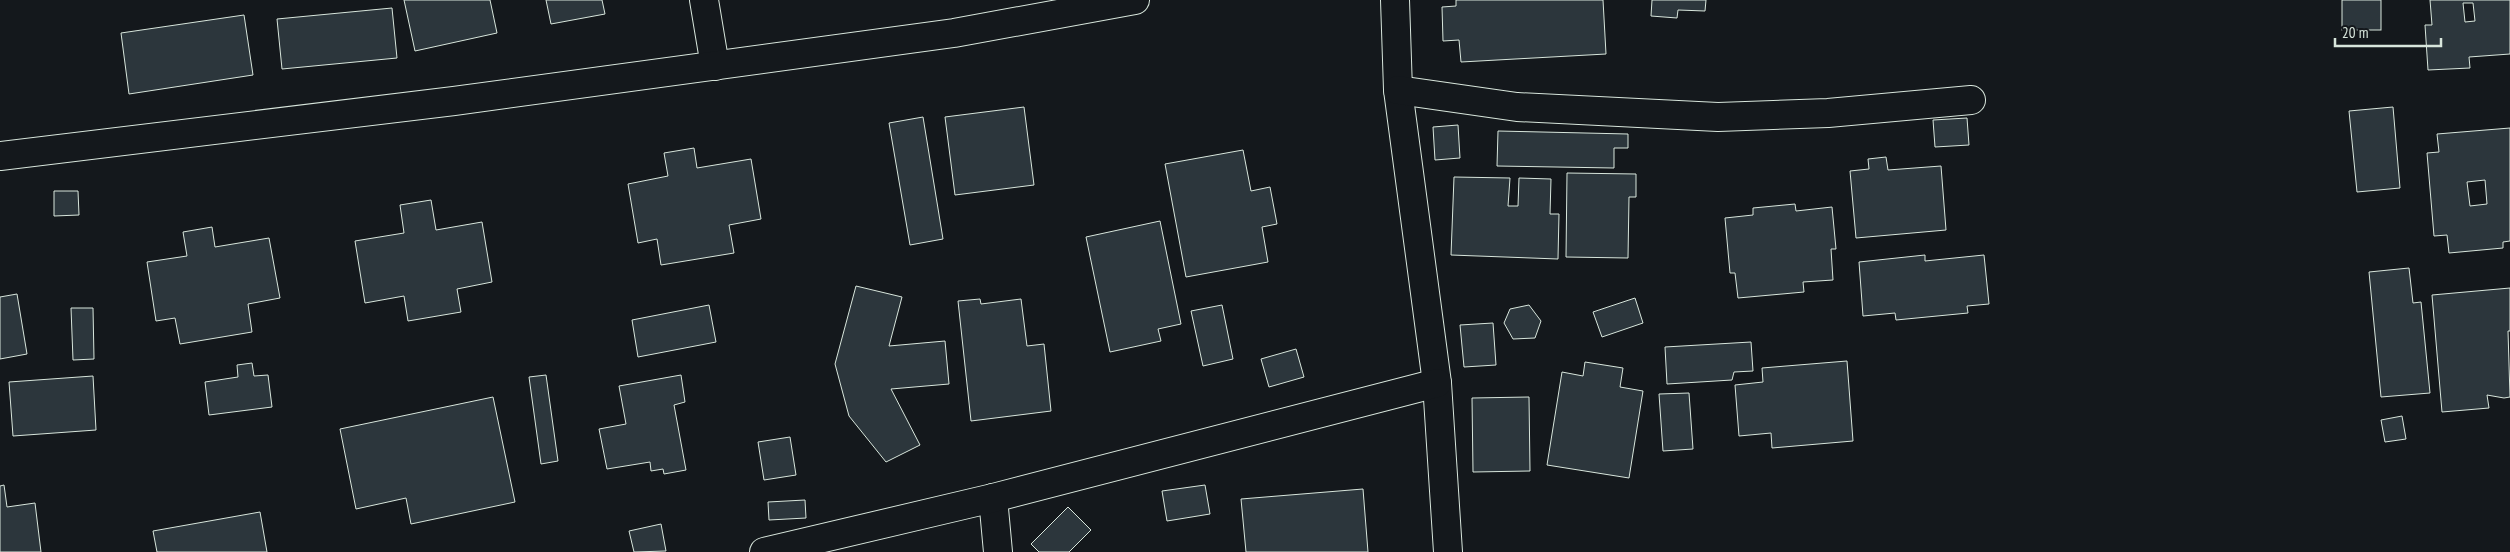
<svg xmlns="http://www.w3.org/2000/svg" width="2510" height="552" viewBox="0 0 2510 552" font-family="'PT Sans Narrow',sans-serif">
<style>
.building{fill:#2c363c;stroke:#d8e6dc;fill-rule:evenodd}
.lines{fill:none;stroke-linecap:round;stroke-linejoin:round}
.minor-casing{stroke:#d8e6dc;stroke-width:30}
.minor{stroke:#14181c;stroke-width:28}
</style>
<rect width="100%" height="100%" fill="#14181c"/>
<!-- building -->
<g class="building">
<path d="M404,0H490L497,33L415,51Z"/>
<path d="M546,0H602L605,14L551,24Z"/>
<path d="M1456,0H1603L1606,54L1461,62L1459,40L1443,41L1442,7L1456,6Z"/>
<path d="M1652,0H1706L1705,11L1678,10L1677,18L1651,16Z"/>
<rect x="2342" y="0" width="39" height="30"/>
<path d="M2430,0H2510V54L2469,57L2470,68L2428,70L2425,25H2432ZM2463,3H2473L2475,21L2465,22Z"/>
<path d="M392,8L397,58L282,69L277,19Z"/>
<path d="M244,15L253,75L129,94L121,33Z"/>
<path d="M1024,107L1034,185L955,195L945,117Z"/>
<path d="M2393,107L2400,188L2357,192L2349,111Z"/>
<path d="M923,117L943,239L910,245L889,123Z"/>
<path d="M1967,118L1969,145L1935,147L1933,120Z"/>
<path d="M1458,125L1460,158L1435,160L1433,127Z"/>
<path d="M2510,128V241L2503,242V248L2449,253L2447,235L2434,236L2427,153L2439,152L2437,134ZM2485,180L2487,204L2470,206L2467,182Z"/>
<path d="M1498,131L1628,134V148H1614V168L1497,166Z"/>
<path d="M694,148L697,168L751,159L761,219L729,225L734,253L661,265L657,239L638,243L628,184L668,176L664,153Z"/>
<path d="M1243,150L1251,191L1270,187L1277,224L1262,227L1268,262L1186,277L1165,164Z"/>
<path d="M1886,157L1888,170L1941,166L1946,230L1856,238L1850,171L1869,169L1868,159Z"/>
<path d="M1567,173L1636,174V197H1629L1628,258L1566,257Z"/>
<path d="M1454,177L1510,178L1508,206H1518L1519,178L1551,179L1550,214H1559L1558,259L1451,255Z"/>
<path d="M54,191H78L79,215L54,216Z"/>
<path d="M431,200L436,230L482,222L492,282L457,289L461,312L408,321L404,296L365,303L355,241L404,233L400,205Z"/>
<path d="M1795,204L1796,211L1832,207L1836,249H1831L1833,280L1803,282L1804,292L1738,298L1735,273H1730L1725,218L1753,215V208Z"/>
<path d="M1160,221L1181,324L1158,329L1161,341L1110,352L1086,237Z"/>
<path d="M212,227L215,247L269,238L280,298L248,304L252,332L180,344L175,318L156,321L147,262L187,256L183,232Z"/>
<path d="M1925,255V261L1984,255L1989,304L1967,306L1968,313L1896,320L1895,313L1863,316L1859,262Z"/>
<path d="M2409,268L2413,303L2421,302L2430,393L2381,397L2369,272Z"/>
<path d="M856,286L902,297L889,346L945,341L949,384L891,389L920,445L886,462L849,416L835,364Z"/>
<path d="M2510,288V331H2508L2510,397L2504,398L2487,395L2489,408L2442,412L2432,295Z"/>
<path d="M17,294L27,354L0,359V297Z"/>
<path d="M1635,298L1643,323L1602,337L1593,312Z"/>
<path d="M980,299L981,304L1021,299L1027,346L1044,344L1051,411L971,421L958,301Z"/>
<path d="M709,305L716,342L638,357L632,320Z"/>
<path d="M1222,305L1233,359L1203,366L1191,311Z"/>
<path d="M1529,305L1541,321L1535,338L1513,339L1504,323L1510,309Z"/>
<path d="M71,308H93L94,359L73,360Z"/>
<path d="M1493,323L1496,365L1464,367L1460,325Z"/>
<path d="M1751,342L1753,371L1734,372L1732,380L1667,384L1665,347Z"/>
<path d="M1296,349L1304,377L1269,387L1261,359Z"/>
<path d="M1847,361L1853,441L1772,448L1771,433L1739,436L1735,385L1763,382L1762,368Z"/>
<path d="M1585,362L1623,368L1620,387L1643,391L1629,478L1547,465L1562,372L1583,376Z"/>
<path d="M252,363L254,376L268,375L272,407L209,415L205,382L238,377L237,365Z"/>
<path d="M546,375L558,461L541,464L529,377Z"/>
<path d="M681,375L685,402L674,405L686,470L664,474L663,469L651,471L650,462L607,469L599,429L626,424L619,386Z"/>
<path d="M93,376L96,430L13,436L9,382Z"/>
<path d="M1689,393L1693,449L1663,451L1659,394Z"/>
<path d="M493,397L515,502L411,524L406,498L356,509L340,429Z"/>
<path d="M1529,397L1530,471L1473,472L1472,398Z"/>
<path d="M2402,416L2406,439L2385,442L2381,420Z"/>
<path d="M790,437L796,475L764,480L758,442Z"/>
<path d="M4,485L7,507L35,503L41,552H0V486Z"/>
<path d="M1205,485L1210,514L1167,521L1162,491Z"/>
<path d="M1363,489L1368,552H1246L1241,499Z"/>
<path d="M805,500L806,518L769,520L768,502Z"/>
<path d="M1068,507L1091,530L1069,552H1039L1031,544Z"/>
<path d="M260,512L267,552H157L153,531Z"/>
<path d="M661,524L666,551L634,552L629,531Z"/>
</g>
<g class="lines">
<defs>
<g id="minor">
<path d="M704,0L715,66"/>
<path d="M1395,0L1398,90L1437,383L1448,552"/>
<path d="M1398,90L1517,107L1718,117L1828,113L1971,100"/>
<path d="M0,156L454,101L954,33L1135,0"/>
<path d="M993,498L998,552"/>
<path d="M764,552L993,498L1437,383"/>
</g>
</defs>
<!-- minor casing -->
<use href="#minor" class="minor-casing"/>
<!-- minor -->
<use href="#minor" class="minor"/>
</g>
<!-- scale -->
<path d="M2335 38v8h106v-8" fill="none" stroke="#d8e6dc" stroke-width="2.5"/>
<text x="2342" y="38" font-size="15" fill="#d8e6dc" stroke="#14181c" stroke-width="4" paint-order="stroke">20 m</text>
</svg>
